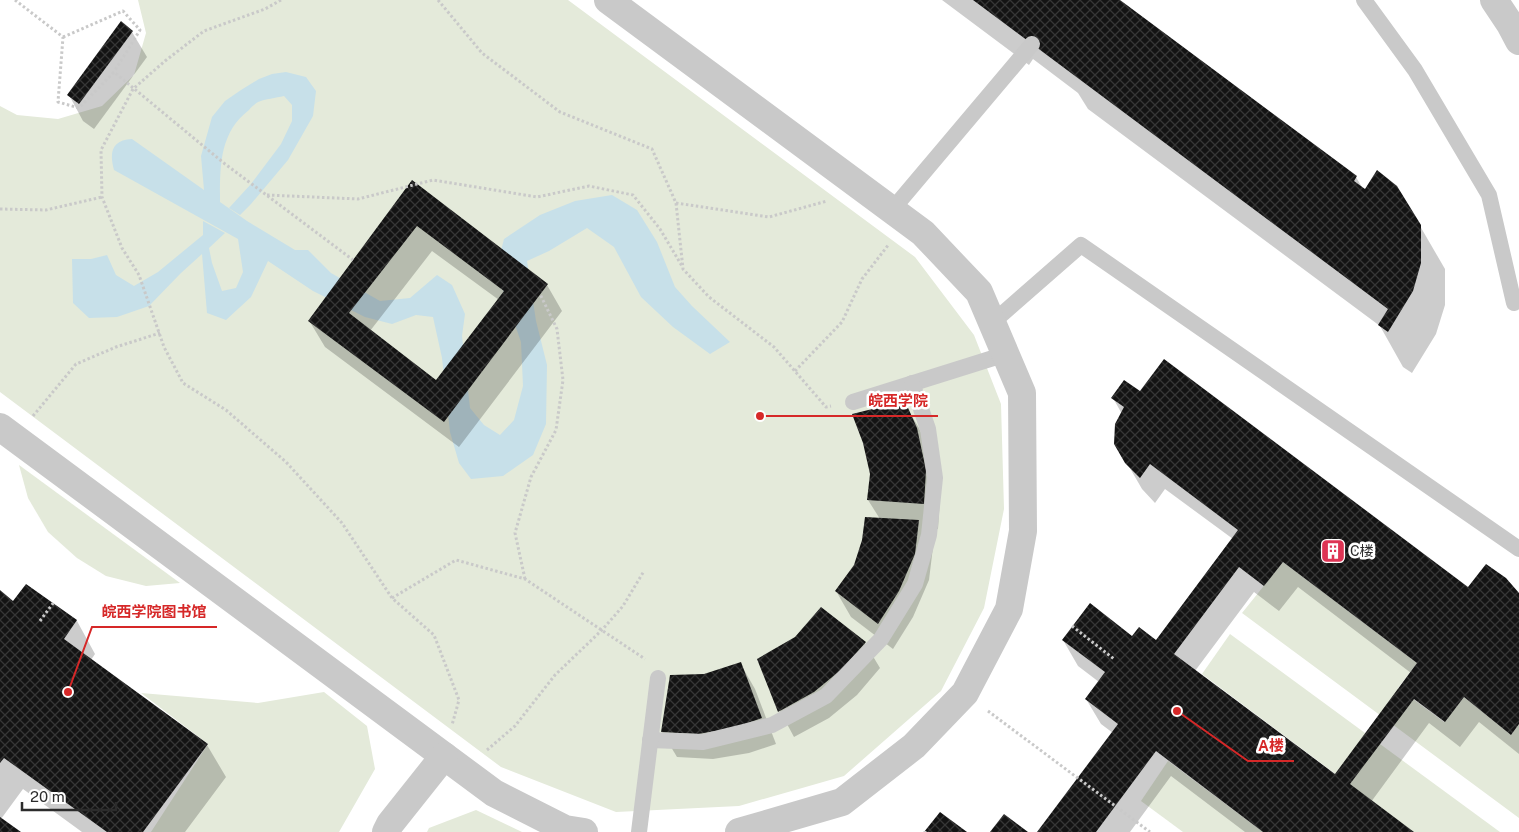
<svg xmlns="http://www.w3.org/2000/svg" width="1519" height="832" viewBox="0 0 1519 832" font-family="'Public Sans','Noto Sans SC',sans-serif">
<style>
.green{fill:#e4eada}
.water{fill:#c7e0e9}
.shadow{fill:#0003;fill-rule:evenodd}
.building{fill:url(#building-cross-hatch);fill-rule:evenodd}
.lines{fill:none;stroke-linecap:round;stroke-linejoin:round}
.path{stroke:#c9c9c9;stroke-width:3;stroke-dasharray:2.5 2.5;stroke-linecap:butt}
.lane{stroke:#c9c9c9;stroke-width:16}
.street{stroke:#c9c9c9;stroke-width:28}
.labels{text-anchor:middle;stroke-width:5;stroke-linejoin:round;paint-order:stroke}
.poi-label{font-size:14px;fill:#2c2c2c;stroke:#fff;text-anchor:start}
.leader{fill:none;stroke:#d62828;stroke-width:2}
.callout-dot{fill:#d62828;stroke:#fff;stroke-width:2}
.callout-label{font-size:15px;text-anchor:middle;font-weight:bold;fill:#d62828;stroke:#fff;stroke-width:5;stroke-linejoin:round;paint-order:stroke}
</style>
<defs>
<pattern id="building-cross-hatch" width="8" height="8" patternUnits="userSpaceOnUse" patternTransform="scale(1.25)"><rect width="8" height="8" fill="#131313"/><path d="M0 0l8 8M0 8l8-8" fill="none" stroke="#363636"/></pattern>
</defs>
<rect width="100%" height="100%" fill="#fff"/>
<!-- green -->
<g class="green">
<path d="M138,0H568L915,257L974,335L1001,404L1004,509L984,608L941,691L844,776L739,806L616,812L501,767L0,392V106L17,115L58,119L102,106L134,75L146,33Z"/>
<path d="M19,465L180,583L146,586L106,576L77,558L48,532L28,498Z"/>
<path d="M1283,562L1417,663L1398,688L1444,722L1464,697L1511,735L1519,724V818L1242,613Z"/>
<path d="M1230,634L1500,832H1413L1202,674Z"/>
<path d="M324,692L367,726L375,769L339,832H151L208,744L141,693L258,703Z"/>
<path d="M1168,761L1263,832H1183L1141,801Z"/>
<path d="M476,810L522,832H427L429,828Z"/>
</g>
<!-- water -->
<path class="water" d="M286,72L306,77L316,91L313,116L288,160L251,204L240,215L229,208L251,184L281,144L292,121V105L284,96C276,98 265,99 258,102C255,104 251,107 249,110C219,133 220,167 220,202L247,221L295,250H308L331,273L380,301L410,298L437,275L452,285L465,314L462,336L470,408L484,425L500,435L514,420L523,386L521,342L496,270L504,239L540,215L575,201L612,195L637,210L657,242L675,287L692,306L730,342L710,354L673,327L641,297L614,247L587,228L549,251L527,261L536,321L547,365L546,424L533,455L503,476L471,479L459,463L450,432L442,358L433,317L416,315L392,324L365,317L313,291L268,261L251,297L226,320L207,313L202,254L181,273L149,306L117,317L89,318L73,303L72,259H91L107,255L116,275L134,286L158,272L203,235V221L225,233L209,248L212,263L222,291L236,288L243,272L238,239L114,170C109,152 112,140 132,139L204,190L201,156L212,117L225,101L241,90L259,79L272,74Z"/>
<!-- shadow -->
<g class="shadow">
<path d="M942,0H1118L1356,177L1363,189L1420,226L1445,269V305L1436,334L1412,373L1403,367L1380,326L1088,109L1078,93L1033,59L1029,65Z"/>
<path d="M132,32L147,57L94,129L83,121L69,95Z"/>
<path d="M412,182L547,285L562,311L459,447L325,347L310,322ZM432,251L499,300L436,382L370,331Z"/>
<path d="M1140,393L1468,588L1519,595V754L1479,722L1460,747L1429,723L1371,802L1411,832H1245L1171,776L1130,832H1039L1113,733L1101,724L1086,699L1099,682L1078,666L1063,640L1133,638L1156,642L1233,539L1165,489L1155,503L1142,489L1116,444L1122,414L1113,398ZM1298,587L1411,673L1336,776L1195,671L1254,592L1279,611Z"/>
<path d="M904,403L919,428L931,455L940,497L938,529L922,528L933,547L929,580L913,617L893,649L851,617L836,591L855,566L880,519L868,500Z"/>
<path d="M27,585L77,621L95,654L91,660L207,745L226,777L185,832H82L23,789L1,819L19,832H0V592L13,603Z"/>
<path d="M821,608L865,643L880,668L857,695L829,718L794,737L780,711L758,660L796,638Z"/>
<path d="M740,663L755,689L776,744L749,753L713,759L677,757L662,732L704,675Z"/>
</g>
<!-- building -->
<g class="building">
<path d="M973,0H1120L1357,176L1354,181L1365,189L1377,170L1397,186L1421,225V263L1413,291L1388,332L1378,325L1388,309Z"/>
<path d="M121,21L133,31L79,104L67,95Z"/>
<path d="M412,180L548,284L444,422L308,321ZM417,226L504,291L436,380L349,313Z"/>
<path d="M1164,359L1468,587L1486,564L1506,578L1519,593V724L1511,735L1464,697L1445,722L1414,699L1350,784L1414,832H1263L1156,751L1096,832H1037L1118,724L1085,699L1105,672L1062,640L1090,603L1132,636L1139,627L1156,640L1238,530L1150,464L1140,478L1125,463L1114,444L1115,424L1124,407L1111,398L1124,380L1140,391ZM1283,562L1417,663L1335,774L1174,654L1239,567L1264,586Z"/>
<path d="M905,401L917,428L926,470L924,504L867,500L870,474L863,443L852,414Z"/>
<path d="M865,517L919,520L915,554L899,591L878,624L835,591L854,565L862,540Z"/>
<path d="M26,584L77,620L64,639L208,744L143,832H107L4,758L0,763V590L13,601Z"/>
<path d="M821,607L866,642L842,669L814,692L778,712L757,659L795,637Z"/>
<path d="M741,662L762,718L733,728L698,734L661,732L670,675L704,674Z"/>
<path d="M940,812L967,832H924Z"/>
<path d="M1004,814L1028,832H990Z"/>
<path d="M0,817L21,832H0Z"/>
</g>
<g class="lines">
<!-- path -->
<g class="path">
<path d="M15,0L63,37L58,102L79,108L114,72L225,164L353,260"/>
<path d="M281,0L265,9L204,31L165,61L133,89L101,150L102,197L122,248L139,275L164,347L183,383L226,410L286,462L342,523L392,598L434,635L459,700L452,725"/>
<path d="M438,0L482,53L560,112L652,149L676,203L683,269L709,297L774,347L826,407L831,406"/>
<path d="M63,37L123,11L140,30L114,72"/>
<path d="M267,195L358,199L433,180L537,197L589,186L633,195L660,229L682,266"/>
<path d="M676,203L769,217L827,201"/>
<path d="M0,209L46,210L102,197"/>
<path d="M795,371L842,322L862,279L889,244"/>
<path d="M33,416L76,364L116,347L160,333"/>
<path d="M525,579L515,533L531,477L556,430L563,380L557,329L540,294"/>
<path d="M392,598L456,560L525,579L645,659"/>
<path d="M40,621L54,602"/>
<path d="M1072,626L1114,659"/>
<path d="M988,711L1150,832"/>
<path d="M487,750L515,726L555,675L602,630L623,606L644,571"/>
<path d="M925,831V832"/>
</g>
<!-- lane -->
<g class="lane">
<path d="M1364,0L1415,70L1489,195L1514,303"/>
<path d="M892,210L1032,44"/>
<path d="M992,323L1081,245L1519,549"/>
<path d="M853,402L1006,354"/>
<path d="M650,740L703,742L772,725L826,696L881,639L915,584L929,535L935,478L928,429L912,383"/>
<path d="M639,832L658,678"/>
</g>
<!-- street -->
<g class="street">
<path d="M608,0L923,233L979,292L1022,393L1023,531L1009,609L965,693L914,746L842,802L739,832"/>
<path d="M1494,0L1510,24L1519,41"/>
<path d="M0,427L494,793L565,829L584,832"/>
<path d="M386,832L390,824L444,756"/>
</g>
</g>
<!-- icons -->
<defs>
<symbol id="building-square" viewBox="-11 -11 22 22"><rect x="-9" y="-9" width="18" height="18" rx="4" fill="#de3454" stroke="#fff"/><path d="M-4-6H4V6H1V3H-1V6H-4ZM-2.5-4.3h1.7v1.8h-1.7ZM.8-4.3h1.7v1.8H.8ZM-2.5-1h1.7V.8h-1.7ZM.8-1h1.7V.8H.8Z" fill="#fff"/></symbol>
</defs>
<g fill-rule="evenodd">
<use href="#building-square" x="1319" y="537" width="28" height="28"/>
</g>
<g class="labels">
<!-- poi labels -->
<g class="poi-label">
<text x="1350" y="556">C楼</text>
</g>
</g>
<!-- callouts -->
<path class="leader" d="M760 416L858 416H938M68 692L92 627H217M1177 711L1248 761H1294"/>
<g class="callout-dot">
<circle cx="760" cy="416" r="5"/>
<circle cx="68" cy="692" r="5"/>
<circle cx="1177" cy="711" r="5"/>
</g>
<g class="callout-label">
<text x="898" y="406">皖西学院</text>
<text x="154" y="617">皖西学院图书馆</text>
<text x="1271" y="751">A楼</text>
</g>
<!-- scale -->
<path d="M22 802v8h94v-8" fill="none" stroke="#2c2c2c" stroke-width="2.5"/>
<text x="30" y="802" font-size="15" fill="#2c2c2c" stroke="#ffffff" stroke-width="4" paint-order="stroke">20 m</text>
</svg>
